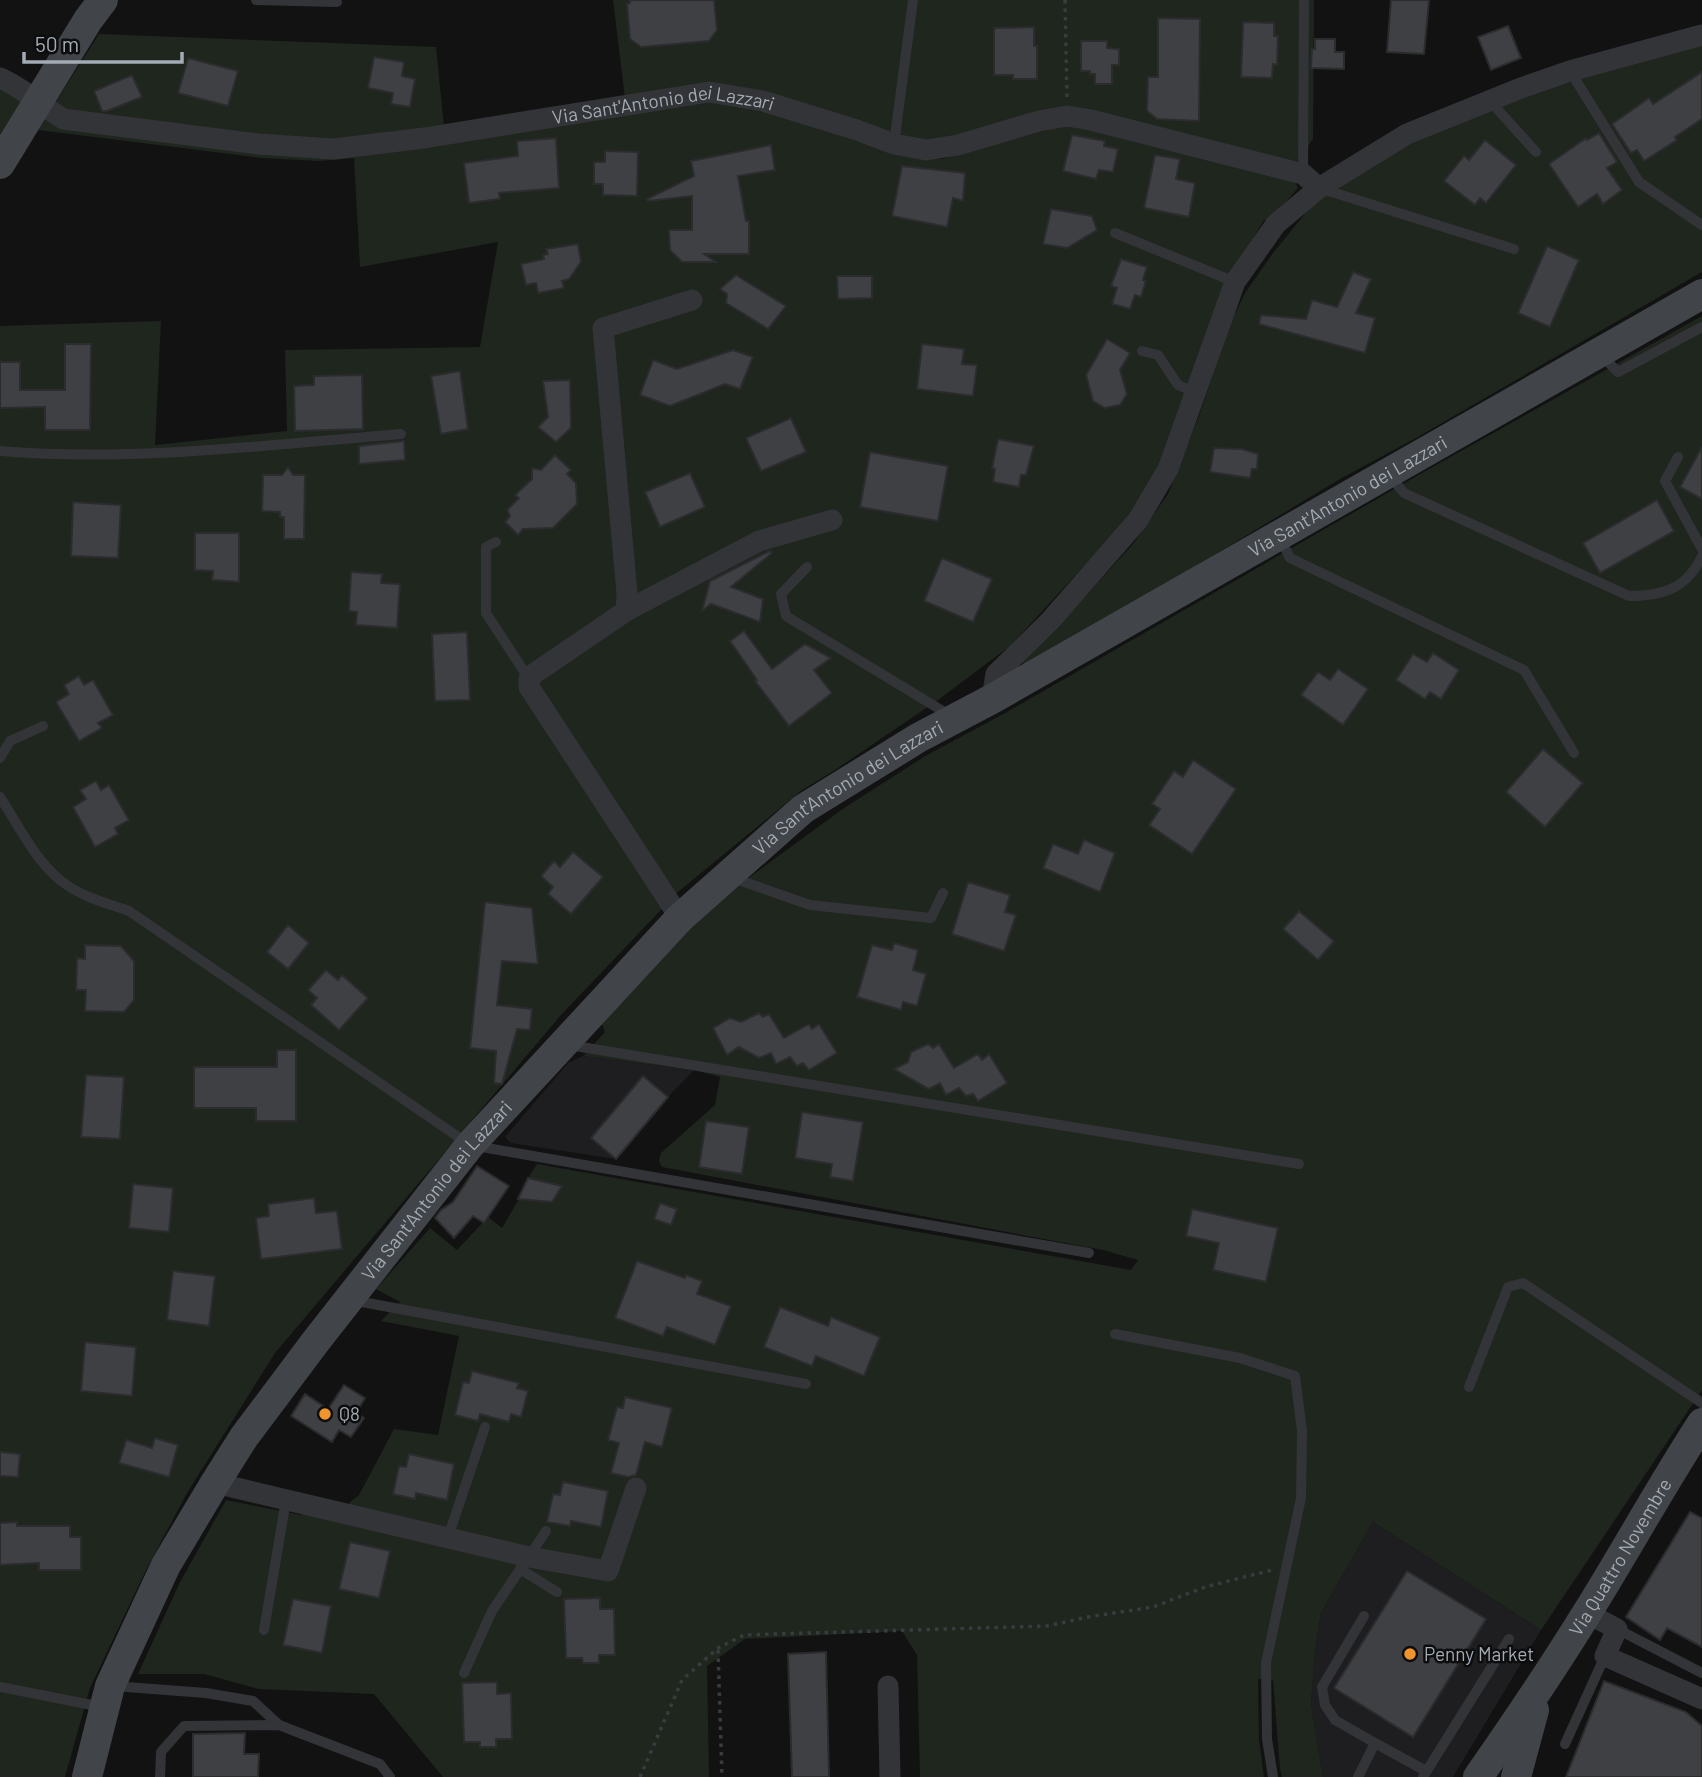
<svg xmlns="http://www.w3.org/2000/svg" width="1702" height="1777" viewBox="0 0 1702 1777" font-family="Barlow,sans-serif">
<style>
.built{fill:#1e1e20}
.green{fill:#1e261e}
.building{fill:#3e4043;stroke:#2c2c2f;stroke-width:2}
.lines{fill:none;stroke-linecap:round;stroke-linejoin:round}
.path{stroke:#393c3f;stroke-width:3.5;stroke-dasharray:3.5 5;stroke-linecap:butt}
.lane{stroke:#333438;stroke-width:10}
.street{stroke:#333438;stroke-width:21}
.secondary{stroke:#414448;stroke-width:30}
.poi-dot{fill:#f0952e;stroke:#0d0d0e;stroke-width:2.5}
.labels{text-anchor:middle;stroke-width:5;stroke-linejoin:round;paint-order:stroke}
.street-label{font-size:19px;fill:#a3abb4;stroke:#0d0d0e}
.poi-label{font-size:19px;fill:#a3abb4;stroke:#0d0d0e;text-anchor:start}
</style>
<rect width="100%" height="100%" fill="#121213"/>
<!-- built -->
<g class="built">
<path d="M583,1056L694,1070L668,1097L643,1076L591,1137L616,1159L511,1143L505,1137L568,1063Z"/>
<path d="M1373,1522L1541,1630L1453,1777H1323L1311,1704L1315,1649L1321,1613Z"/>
</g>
<!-- green -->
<g class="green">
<path d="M613,0H1314L1313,139L1295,164L1083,112L944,141L915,139L738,86V103L911,156L941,159L1060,126L1084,125L1292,177L1298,188L1270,220H1264L1235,269L1161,467L1131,515L1010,646L938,700L835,770L802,790L678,892L561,1015L275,1353L187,1493L146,1570L90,1688L65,1777H0V326L161,321L155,445L287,431L285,350L480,347L498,242L360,267L354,158L319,161L261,158L38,130L99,34L436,47L444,127L625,98Z"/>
<path d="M1702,44V272L1416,438L1340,479L1028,667L1024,666L1022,661L1059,625L1133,544L1168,494L1199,416L1229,326L1245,293L1273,253L1313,204L1351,178L1407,146L1457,121L1602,71Z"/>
<path d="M0,85L26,99L0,144Z"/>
<path d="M1702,316V1390L1541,1630L1373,1522L1321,1613L1315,1649L1311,1704L1323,1777H1282L1280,1769L1273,1680L1258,1679L1259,1739L1264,1777H920L917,1655L902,1631L745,1639L707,1666L709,1777H443L374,1694L259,1689L204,1674H138L179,1584L226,1500L302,1515L305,1509L344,1518L350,1502L359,1495L394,1429L438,1435L459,1336L381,1321L400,1302L376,1289L430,1228L457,1250L488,1217L502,1228L519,1199L552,1201L562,1187L528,1178L537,1164L1131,1270L1138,1260L1103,1250L662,1167L659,1161L661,1153L715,1105L720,1077L694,1070L583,1056L605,1032L602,1024L670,944L713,904L844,808L927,755L1007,712L1429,469Z"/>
</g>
<!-- building -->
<g class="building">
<path d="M630,0H714L717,30L709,41L641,47L630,39L627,4L630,3Z"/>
<path d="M1391,0H1429L1424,54L1387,52Z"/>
<path d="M1158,18L1200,19L1199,121L1157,119L1147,111L1148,77H1158Z"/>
<path d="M1243,22L1274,23V36H1278L1277,65L1273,64L1272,78L1241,77Z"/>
<path d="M1508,26L1521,58L1491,70L1478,37Z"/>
<path d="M1034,27V46H1037V79H1013V75H994V28Z"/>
<path d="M1315,39H1335V52H1344V69L1311,68L1312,49H1315Z"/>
<path d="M1081,41H1107V48L1119,49V65H1112V84H1095V74H1090V71H1081Z"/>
<path d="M374,57L404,62L402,76L415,79L410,107L391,104L393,93L368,88Z"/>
<path d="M188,58L238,71L228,106L178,93Z"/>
<path d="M1702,72V119L1675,137L1677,140L1644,161L1637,150L1631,153L1612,124L1649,98L1653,104Z"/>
<path d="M132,75L142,97L107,111H102L94,91Z"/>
<path d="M1599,133L1617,162L1607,168L1622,190L1603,204L1597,194L1578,207L1549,164L1586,138L1587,140Z"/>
<path d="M1072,135L1105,141L1104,146L1118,149L1113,172L1099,170L1096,179L1063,171Z"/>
<path d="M556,138L559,188L499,193L500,199L469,203L464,163L518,156L517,141Z"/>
<path d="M1485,140L1516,165L1486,203L1480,198L1475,205L1444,181L1464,156L1469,160Z"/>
<path d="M771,145L775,170L738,176L746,221H749V254H704L716,262H682L670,250L669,230H692V196L648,201L647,199L694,176L691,161Z"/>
<path d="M605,151L638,152L637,196L603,195V184H594V162H605Z"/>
<path d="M1155,155L1180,159L1176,179L1195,183L1189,217L1144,208Z"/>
<path d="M902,166L965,173L963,201L953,198L947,227L892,216Z"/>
<path d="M1051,209L1092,216L1097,230L1067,248L1043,244Z"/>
<path d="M578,244L581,262L569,279L562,281L564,288L538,293L536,283L526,285L521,264L544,259L543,255L548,254L546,249Z"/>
<path d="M1547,246L1579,260L1550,327L1518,313Z"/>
<path d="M1121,259L1147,267L1143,280L1146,281L1141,297L1135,295L1130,309L1112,304L1117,288L1111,286Z"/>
<path d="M1353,272L1371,279L1356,313L1375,318L1365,353L1259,324L1261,315L1306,319L1312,300L1337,307Z"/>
<path d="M736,275L786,306L768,329L726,303L727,294L720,289Z"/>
<path d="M837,276H872V298L838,299Z"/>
<path d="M1107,339L1130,353L1120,370L1127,394L1120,405L1105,408L1093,401L1086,375Z"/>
<path d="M65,344H91L90,430H45V407L0,408V362H20V390H65Z"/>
<path d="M922,344L964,349L962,364L977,365L973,396L917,389Z"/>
<path d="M733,350L753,357L740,389L725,384L670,406L640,395L653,360L677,369Z"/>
<path d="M460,371L468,429L441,434L431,376Z"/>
<path d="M362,375L363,429L295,431L294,386L314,385V376Z"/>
<path d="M570,380L571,428L556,442L538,427L548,417L543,381Z"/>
<path d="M791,418L806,452L761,471L746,438Z"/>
<path d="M998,439L1034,446L1026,475H1021L1019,487L993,482L995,469L992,468Z"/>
<path d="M404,441L405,460L359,464V446Z"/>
<path d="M1702,447V499L1680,487Z"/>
<path d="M1214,448L1242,449L1258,454L1257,469H1252L1250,478L1210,472Z"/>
<path d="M870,452L948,466L938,521L860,507Z"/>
<path d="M555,455L571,470L567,474L576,483L577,504L553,528L523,529L518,535L505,522L510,516L507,510L519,498L515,495L532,479V468L541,470Z"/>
<path d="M288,467L293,475H305L304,539H284V517H280V512L262,511L263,475H282Z"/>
<path d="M690,473L705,507L660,527L645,492Z"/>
<path d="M1657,500L1674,531L1600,573L1583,543Z"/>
<path d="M73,502L121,505L118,558L71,556Z"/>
<path d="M195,533H239V582L212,580L213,571L195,570Z"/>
<path d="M770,551L772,553L731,587L763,599L760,622L711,604L702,611L710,581Z"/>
<path d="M942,558L992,579L973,622L924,601Z"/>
<path d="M351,572L382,574L381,583L400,584L397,628L356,625L357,612L349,611Z"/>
<path d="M744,631L772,669L805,644L831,658L814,670L832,693L789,726L755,681L757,680L730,641Z"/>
<path d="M467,632L470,700L435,701L432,634Z"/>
<path d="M1433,653L1459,670L1441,699L1430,692L1425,699L1396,680L1413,654L1427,662Z"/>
<path d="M1338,669L1368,689L1343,725L1301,695L1318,672L1330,680Z"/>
<path d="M79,676L84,685L93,680L113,715L98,723L102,728L79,741L56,702L69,694L64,685Z"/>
<path d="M1543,749L1583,783L1545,827L1506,792Z"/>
<path d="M1193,760L1236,789L1192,854L1149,825L1160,809L1152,804L1174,771L1183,777Z"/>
<path d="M96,781L101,790L109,785L129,820L115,828L118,834L95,847L73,807L86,799L80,790Z"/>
<path d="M1084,840L1115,853L1100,892L1043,868L1053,844L1078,854Z"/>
<path d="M573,852L603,877L571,914L548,894L553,887L541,876L554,861L560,867Z"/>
<path d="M968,882L1010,895L1005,912L1016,915L1004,951L952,934Z"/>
<path d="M485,902L532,908L538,964L502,961L497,1005L532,1009L530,1030L517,1029L502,1084L494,1083L496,1051L470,1048Z"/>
<path d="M1299,911L1334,941L1318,960L1283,929Z"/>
<path d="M288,925L309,943L288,969L267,952Z"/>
<path d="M894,943L918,950L913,970L926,974L917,1006L903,1002L901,1010L857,997L872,945L892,950Z"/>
<path d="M85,945L121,946L134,961V1000L124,1012L85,1011L86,990H76L77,958L85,959Z"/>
<path d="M326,970L338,980L342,975L368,998L339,1030L311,1005L317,998L308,990Z"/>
<path d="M759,1013L763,1017L769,1014L784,1038L809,1024L812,1029L819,1024L837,1053L809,1070L803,1063L797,1066L790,1057L776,1064L771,1053L759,1058L739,1047L727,1055L713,1028L730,1018L741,1022Z"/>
<path d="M928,1044L933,1048L939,1044L954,1068L978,1054L982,1060L989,1054L1007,1083L978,1101L973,1094L966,1096L959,1088L946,1095L940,1083L929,1089L894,1069L908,1062L911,1052Z"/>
<path d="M277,1050H296V1121H256V1108H194V1067H277Z"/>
<path d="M86,1075L124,1077L120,1139L81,1137Z"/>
<path d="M643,1076L668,1097L616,1159L591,1138Z"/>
<path d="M802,1112L863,1122L853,1181L830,1177L832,1164L795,1158Z"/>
<path d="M706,1121L749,1127L742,1174L699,1167Z"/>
<path d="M477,1166L509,1186L484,1223L473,1216L454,1238L435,1218L441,1210L453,1202Z"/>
<path d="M528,1178L562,1186L552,1202L518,1199Z"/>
<path d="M133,1184L173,1188L169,1232L129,1228Z"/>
<path d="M314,1198L316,1213L337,1211L342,1249L261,1259L256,1218L269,1216L268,1204Z"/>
<path d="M660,1203L677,1209L671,1225L654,1219Z"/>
<path d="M1192,1209L1278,1228L1266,1282L1213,1270L1219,1243L1186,1236Z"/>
<path d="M637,1261L685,1278L686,1275L702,1281L697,1294L731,1306L715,1345L667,1327L663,1336L615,1318Z"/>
<path d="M173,1271L215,1276L209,1326L167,1320Z"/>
<path d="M780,1307L828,1326L831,1317L880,1337L864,1376L816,1356L812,1366L764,1347Z"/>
<path d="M85,1342L136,1347L132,1396L81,1391Z"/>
<path d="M472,1371L519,1383L517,1388L528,1391L521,1417L511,1414L509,1422L480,1414L478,1421L455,1415L463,1382L469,1383Z"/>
<path d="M344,1385L365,1398L356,1413L364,1418L351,1437L339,1430L332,1442L291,1416L305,1394L328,1409Z"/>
<path d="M625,1397L672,1408L662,1447L645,1442L636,1475L628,1477L611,1473L619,1443L608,1440L617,1407L623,1408Z"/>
<path d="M155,1438L178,1445L169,1477L119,1463L126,1440L152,1448Z"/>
<path d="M0,1452L20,1454L18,1477L0,1476Z"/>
<path d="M409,1454L454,1464L447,1500L416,1493L415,1499L393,1494L399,1466L406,1467Z"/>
<path d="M563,1482L608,1491L601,1527L571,1521L570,1526L547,1522L553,1494L560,1495Z"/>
<path d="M1690,1512L1702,1518V1647L1667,1628L1660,1640L1626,1617Z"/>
<path d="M17,1522V1526H70V1537H81V1570H39V1563L0,1565V1523Z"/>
<path d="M350,1542L390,1551L379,1598L339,1589Z"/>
<path d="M1407,1571L1486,1619L1413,1737L1334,1688Z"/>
<path d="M600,1598V1609H614L615,1655H599V1663H583L582,1658H566L564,1599Z"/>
<path d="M293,1599L331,1606L322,1653L283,1645Z"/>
<path d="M826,1652L829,1777H792L788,1654Z"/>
<path d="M1604,1681L1686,1712L1702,1726V1777H1566Z"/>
<path d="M497,1682V1694L511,1693L512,1739H496V1747H480V1742H464L462,1683Z"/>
<path d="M245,1733L244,1754H259L258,1777H193V1734Z"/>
</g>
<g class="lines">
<!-- path -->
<g class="path">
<path d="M1065,0L1067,97"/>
<path d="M718,1650L722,1777"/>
<path d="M640,1777L682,1680L718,1648L744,1635L1047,1626L1088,1617L1153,1607L1205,1587L1272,1570"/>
</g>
<!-- lane -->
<g class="lane">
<path d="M256,0L337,2"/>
<path d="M1570,71L1639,182L1702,225"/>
<path d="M1490,101L1536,152"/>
<path d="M894,144L913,0"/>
<path d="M1303,174L1304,0"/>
<path d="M1319,188L1514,249"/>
<path d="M1115,233L1235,282"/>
<path d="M1142,351L1158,355L1178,385L1195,392"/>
<path d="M1601,355L1618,372L1702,327"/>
<path d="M0,451C135,462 267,445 401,434"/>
<path d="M1678,457L1665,481L1702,549"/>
<path d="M1389,475L1404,493L1629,596C1664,596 1687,588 1702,556"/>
<path d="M1280,538L1290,558L1524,670L1574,753"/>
<path d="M496,542L486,547V613L529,679"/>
<path d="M807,567L781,594L786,616L951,716"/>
<path d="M0,758L10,741L43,726"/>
<path d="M0,797C17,823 35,860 60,880C79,896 106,903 129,911L470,1145L1089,1253"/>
<path d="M730,877L810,905L931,918L943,893"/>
<path d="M569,1045L1299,1164"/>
<path d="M351,1300L806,1384"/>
<path d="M1115,1334L1240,1358L1295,1376L1302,1431L1301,1498L1266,1663L1267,1739L1273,1777"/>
<path d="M1469,1387L1508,1287L1523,1283L1702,1403"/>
<path d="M448,1537L485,1427"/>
<path d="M520,1569L557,1592"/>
<path d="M1617,1629L1702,1673"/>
<path d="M264,1630L286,1500"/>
<path d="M464,1673L492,1611L546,1531"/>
<path d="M113,1686L206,1693L253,1701L279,1725"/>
<path d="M0,1687L102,1707"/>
<path d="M1375,1743L1426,1771"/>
<path d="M1565,1744L1605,1656"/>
<path d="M160,1777L161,1752L184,1726L279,1725L380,1764L390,1777"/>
<path d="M1358,1777L1375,1743L1335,1720L1325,1705L1322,1687L1364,1616"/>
<path d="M1423,1777L1509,1639"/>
</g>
<!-- street -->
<g class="street">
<path id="s1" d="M0,78C23,88 41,105 63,119L258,144L334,149L424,138L709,92L763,101L857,130L894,144L926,150L958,145L1039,121L1067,116L1091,120L1303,174L1319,188"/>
<path d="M626,611L759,541L832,520"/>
<path d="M992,699L996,674L1050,621L1138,520L1168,469L1235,282L1276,224L1319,188L1407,134L1521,88L1570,71L1702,35"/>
<path d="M680,918L529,687V679L535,673L626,611L627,593L603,328L692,300"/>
<path d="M215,1483L529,1557L608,1571L636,1488"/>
<path d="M1587,1613L1617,1629L1605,1656L1702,1699"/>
<path d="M888,1686L890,1777"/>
</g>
<!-- secondary -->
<g class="secondary">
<path d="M0,164L88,20L103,0"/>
<path id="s2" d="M87,1777L110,1686L166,1565L215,1483L244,1437L316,1341L470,1145L680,918L803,809L918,738L992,699L1702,294"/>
<path id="s3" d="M1478,1777C1515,1724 1551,1671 1585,1616C1625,1552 1661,1486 1702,1423"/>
<path d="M1516,1777L1534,1710"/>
</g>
</g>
<!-- markers -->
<g class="poi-dot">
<circle cx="325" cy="1414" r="7"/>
<circle cx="1410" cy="1654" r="7"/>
</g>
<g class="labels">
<!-- street labels -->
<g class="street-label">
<text dy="7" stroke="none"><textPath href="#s1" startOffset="681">Via Sant'Antonio dei Lazzari</textPath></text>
<text dy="7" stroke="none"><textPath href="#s2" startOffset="1848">Via Sant'Antonio dei Lazzari</textPath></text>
<text dy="7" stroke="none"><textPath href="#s2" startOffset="1269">Via Sant'Antonio dei Lazzari</textPath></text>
<text dy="7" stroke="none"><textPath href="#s2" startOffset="690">Via Sant'Antonio dei Lazzari</textPath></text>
<text dy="7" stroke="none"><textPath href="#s3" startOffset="262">Via Quattro Novembre</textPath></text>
</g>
<!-- poi labels -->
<g class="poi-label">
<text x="339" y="1421">Q8</text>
<text x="1424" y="1661">Penny Market</text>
</g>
</g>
<!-- scale -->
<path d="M24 52v10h158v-10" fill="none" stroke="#a3abb4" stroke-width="3.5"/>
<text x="35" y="52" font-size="21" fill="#a3abb4" stroke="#0d0d0e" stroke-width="5" paint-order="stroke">50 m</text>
</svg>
